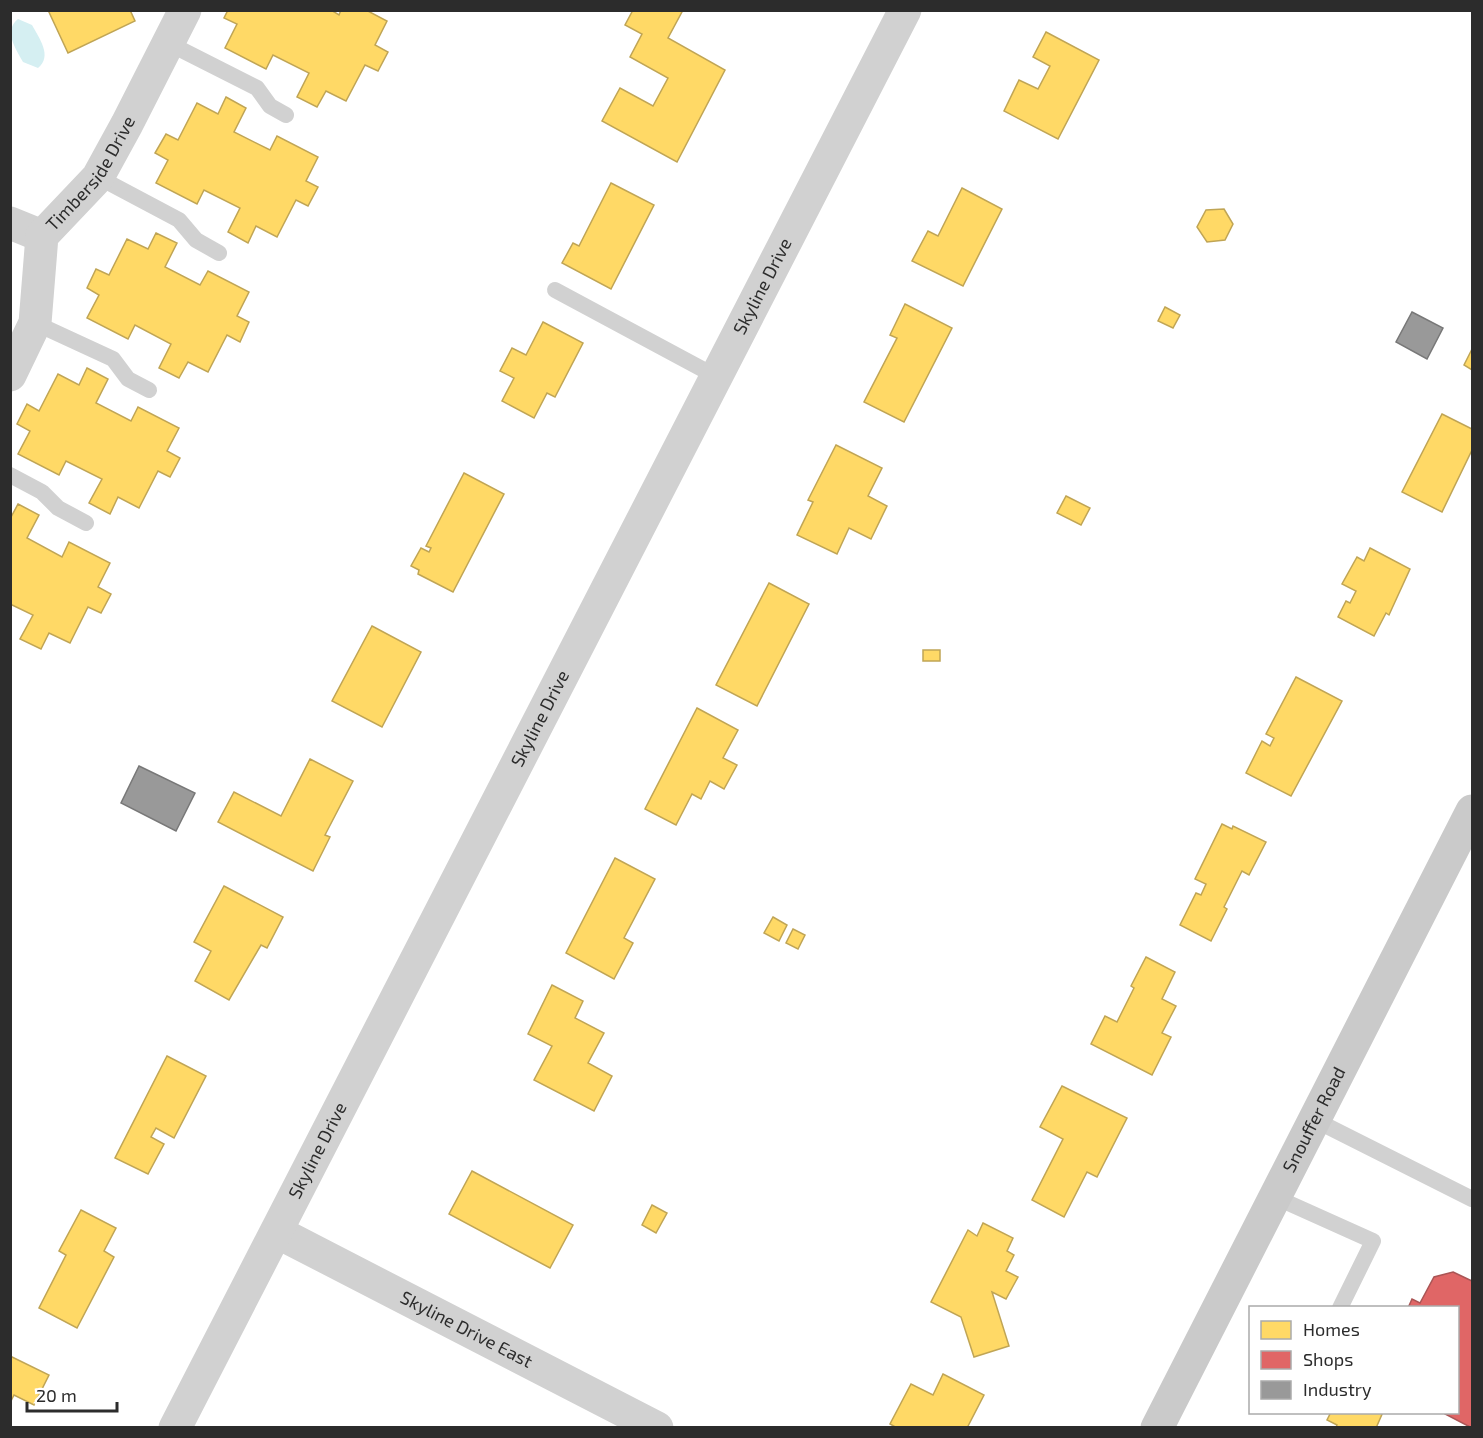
<svg xmlns="http://www.w3.org/2000/svg" width="1483" height="1438" viewBox="0 0 1483 1438" font-family="'Exo 2',sans-serif">
<style>
.water{fill:#d5eff2}
.homes{fill:#ffd966;stroke:#c0a555;stroke-width:1.5}
.shops{fill:#e06666;stroke:#a55;stroke-width:1.5}
.industry{fill:#999;stroke:#787878;stroke-width:1.5}
.lines{fill:none;stroke-linecap:round;stroke-linejoin:round}
.service{stroke:#d1d1d1;stroke-width:16}
.minor{stroke:#d1d1d1;stroke-width:33}
.secondary{stroke:#cacaca;stroke-width:33}
.labels{text-anchor:middle;stroke-width:6;stroke-linejoin:round;paint-order:stroke}
.street-label{font-size:18px;fill:#2c2c2c;stroke:#fff}
</style>
<rect width="100%" height="100%" fill="#fff"/>
<!-- water -->
<path class="water" d="M18,19L32,25C39,38 53,56 38,68L23,62C16,49 3,31 18,19Z"/>
<!-- homes -->
<g class="homes">
<path d="M48,10H130L135,21L68,53Z"/>
<path d="M228,10H331L339,15L341,10H366L387,21L375,45L388,52L378,71L365,65L346,101L326,91L317,107L297,97L309,73L273,55L266,69L225,48L237,24L224,18Z"/>
<path d="M633,10H683L668,38L725,70L677,162L602,121L620,88L653,106L668,78L630,57L642,34L625,25Z"/>
<path d="M1046,32L1099,60L1058,139L1004,111L1019,80L1038,89L1050,66L1033,57Z"/>
<path d="M226,97L246,108L234,132L270,150L277,136L318,157L306,181L318,187L308,206L296,200L277,237L256,226L248,243L228,232L240,208L204,190L197,204L156,183L168,160L155,153L166,134L178,140L197,103L218,114Z"/>
<path d="M611,183L654,205L611,289L562,263L573,243L579,246Z"/>
<path d="M962,188L1002,209L963,286L912,261L928,231L938,236Z"/>
<path d="M1224,209L1233,224L1225,240L1207,242L1197,227L1206,210Z"/>
<path d="M156,233L177,243L165,267L200,285L208,271L249,292L237,316L249,322L240,342L227,335L208,372L188,362L179,378L159,368L171,344L135,325L128,339L87,318L99,295L87,288L96,269L109,275L127,239L148,249Z"/>
<path d="M905,304L952,328L904,422L864,402L897,338L890,335Z"/>
<path d="M1165,307L1180,315L1173,328L1158,321Z"/>
<path d="M543,322L583,343L555,397L547,393L534,418L502,401L514,378L500,371L512,348L526,355Z"/>
<path d="M1472,349V370L1464,365Z"/>
<path d="M87,368L108,379L96,403L131,421L138,407L179,428L167,451L180,458L170,477L158,471L139,508L118,497L110,514L89,503L102,479L66,461L59,475L18,454L30,431L17,424L27,404L39,411L58,374L79,385Z"/>
<path d="M1442,414L1472,429V450L1442,512L1402,492Z"/>
<path d="M836,445L882,468L868,496L887,506L871,539L849,528L837,554L797,535L813,502L808,500Z"/>
<path d="M464,473L504,494L453,592L418,574L419,570L411,566L421,548L429,552L431,548L426,546Z"/>
<path d="M1066,496L1090,508L1081,525L1057,513Z"/>
<path d="M18,504L39,515L27,538L62,557L69,542L110,563L98,587L111,594L101,613L88,607L70,643L49,633L41,649L20,639L33,615L10,604V519Z"/>
<path d="M1370,548L1410,569L1389,615L1386,613L1374,636L1338,617L1346,601L1350,603L1356,591L1342,584L1357,557L1364,561Z"/>
<path d="M769,583L809,604L757,706L716,685Z"/>
<path d="M372,626L421,652L382,727L332,701Z"/>
<rect x="923" y="650" width="17" height="11"/>
<path d="M1296,677L1342,701L1291,796L1246,773L1262,741L1270,746L1274,738L1266,734Z"/>
<path d="M697,708L738,730L723,758L737,765L724,789L710,781L701,799L692,794L676,825L645,809Z"/>
<path d="M310,759L353,781L325,835L330,837L313,871L218,822L234,792L281,816Z"/>
<path d="M1222,824L1232,829L1233,826L1266,842L1249,875L1242,871L1224,907L1227,909L1211,941L1180,925L1196,893L1201,895L1206,884L1195,879Z"/>
<path d="M615,858L655,879L624,938L633,943L614,979L566,953Z"/>
<path d="M224,886L283,917L267,948L261,945L229,1000L195,981L211,951L194,942Z"/>
<path d="M773,917L787,925L779,941L764,933Z"/>
<path d="M793,929L805,935L798,949L786,943Z"/>
<path d="M1146,957L1175,972L1162,999L1176,1006L1162,1033L1171,1037L1152,1075L1091,1044L1105,1016L1117,1022L1134,988L1131,986Z"/>
<path d="M552,985L583,1001L575,1018L604,1033L588,1063L612,1076L594,1111L534,1080L552,1046L528,1034Z"/>
<path d="M167,1056L206,1076L174,1138L156,1128L151,1137L164,1144L148,1174L115,1158Z"/>
<path d="M1062,1086L1127,1118L1097,1177L1087,1172L1064,1217L1032,1200L1063,1139L1040,1127Z"/>
<path d="M472,1171L573,1225L550,1268L449,1214Z"/>
<path d="M652,1205L667,1213L656,1233L642,1225Z"/>
<path d="M81,1210L116,1228L104,1251L114,1257L77,1328L39,1308L66,1255L59,1251Z"/>
<path d="M983,1223L1013,1238L1007,1251L1014,1255L1006,1271L1018,1277L1006,1299L992,1292L1009,1346L974,1357L961,1317L931,1302L968,1230L977,1236Z"/>
<path d="M10,1356L49,1375L34,1405L14,1395L10,1403Z"/>
<path d="M943,1374L984,1395L967,1428H897L890,1424L911,1384L933,1395Z"/>
<path d="M1331,1412H1383L1376,1428H1336L1337,1425L1327,1420Z"/>
</g>
<!-- shops -->
<path class="shops" d="M1453,1272L1472,1281V1428L1445,1414L1446,1412H1458V1308H1408L1412,1299L1420,1303L1434,1277Z"/>
<!-- industry -->
<g class="industry">
<path d="M1412,312L1443,328L1427,359L1396,342Z"/>
<path d="M139,766L195,793L176,831L121,803Z"/>
</g>
<g class="lines">
<!-- service -->
<g class="service">
<path d="M168,43L257,88L270,106L286,115"/>
<path d="M98,177L179,220L196,240L219,253"/>
<path d="M555,290L717,377"/>
<path d="M35,323L113,359L128,379L149,390"/>
<path d="M10,475L42,492L58,508L86,523"/>
<path d="M1315,1120L1472,1199"/>
<path d="M1275,1197L1373,1241L1340,1308"/>
</g>
<!-- minor -->
<g class="minor">
<path d="M10,223L42,236"/>
<path id="s1" d="M10,375L35,323L42,236L98,177L127,124L185,10"/>
<path id="s2" d="M277,1232L657,1428"/>
<path id="s3" d="M175,1428L905,10"/>
</g>
<!-- secondary -->
<path class="secondary" id="s4" d="M1157,1428L1472,811"/>
</g>
<g class="labels">
<!-- street labels -->
<g class="street-label">
<text dy="6" stroke="none"><textPath href="#s1" startOffset="225">Timberside Drive</textPath></text>
<text dy="6" stroke="none"><textPath href="#s3" startOffset="1284">Skyline Drive</textPath></text>
<text dy="6" stroke="none"><textPath href="#s3" startOffset="798">Skyline Drive</textPath></text>
<text dy="6" stroke="none"><textPath href="#s4" startOffset="346">Snouffer Road</textPath></text>
<text dy="6" stroke="none"><textPath href="#s3" startOffset="312">Skyline Drive</textPath></text>
<text dy="6" stroke="none"><textPath href="#s2" startOffset="213">Skyline Drive East</textPath></text>
</g>
</g>
<!-- border -->
<rect width="1483" height="1438" fill="none" stroke="#2c2c2c" stroke-width="24"/>
<!-- legend -->
<rect x="1249" y="1306" width="210" height="108" fill="#ffffff" stroke="#ababab" stroke-width="1.5"/>
<rect x="1261" y="1321" width="30" height="18" fill="#ffd966" stroke="#ababab" stroke-width="1.5"/>
<text x="1303" y="1336" font-size="18" fill="#2c2c2c">Homes</text>
<rect x="1261" y="1351" width="30" height="18" fill="#e06666" stroke="#ababab" stroke-width="1.5"/>
<text x="1303" y="1366" font-size="18" fill="#2c2c2c">Shops</text>
<rect x="1261" y="1381" width="30" height="18" fill="#999999" stroke="#ababab" stroke-width="1.5"/>
<text x="1303" y="1396" font-size="18" fill="#2c2c2c">Industry</text>
<!-- scale -->
<path d="M27 1402v9h90v-9" fill="none" stroke="#2c2c2c" stroke-width="3"/>
<text x="36" y="1402" font-size="18" fill="#2c2c2c" stroke="#ffffff" stroke-width="4.5" paint-order="stroke">20 m</text>
</svg>
